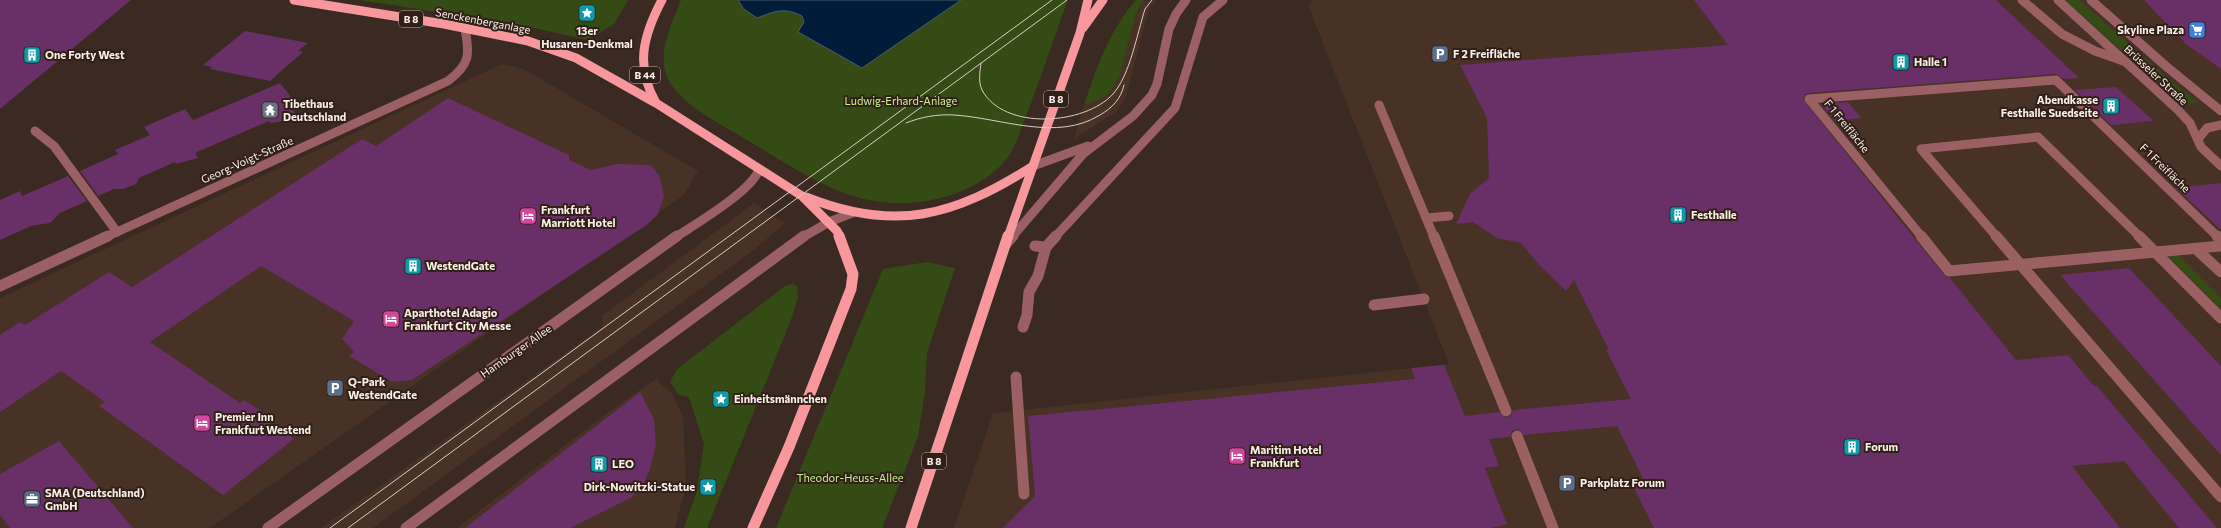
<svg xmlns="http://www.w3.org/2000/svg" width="2221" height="528" viewBox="0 0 2221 528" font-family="Commissioner,sans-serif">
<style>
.built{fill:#483125}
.green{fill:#344b15}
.water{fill:#001c38;stroke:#4b5b6d}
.building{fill:#683066}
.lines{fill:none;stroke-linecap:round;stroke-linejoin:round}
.service-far1{stroke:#9a6063;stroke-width:9}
.service{stroke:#9a6063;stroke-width:11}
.pedestrian-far1{stroke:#9a6063;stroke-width:9}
.pedestrian{stroke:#9a6063;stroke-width:11}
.minor-far1{stroke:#9a6063;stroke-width:9}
.minor{stroke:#9a6063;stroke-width:11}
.tertiary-far1{stroke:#9a6063;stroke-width:9}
.tertiary{stroke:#9a6063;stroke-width:11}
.primary-far1{stroke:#f8989d;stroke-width:9}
.primary{stroke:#f8989d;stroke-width:11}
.tram{stroke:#dacdc7;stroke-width:1}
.labels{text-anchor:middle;stroke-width:4;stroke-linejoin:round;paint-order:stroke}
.shield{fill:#312017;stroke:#beb0a9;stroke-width:1}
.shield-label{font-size:10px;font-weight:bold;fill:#faeee8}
.street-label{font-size:11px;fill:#faeee8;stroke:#312017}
.poi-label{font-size:11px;font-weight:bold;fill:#faeee8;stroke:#312017;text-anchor:start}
.park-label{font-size:11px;fill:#c5f48e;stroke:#312017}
</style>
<rect width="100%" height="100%" fill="#3b2a21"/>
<!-- built -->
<g class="built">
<path d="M1157,0L1150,7L1147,16L1126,97L1117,111L1074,139L1084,105L1098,101L1143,1Z"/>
<path d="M1314,0H2221V528H954L993,413L1449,364L1308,5Z"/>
<path d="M502,64L524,69L698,171L684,195L210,528H0V298Z"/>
<path d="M754,203L785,223L755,249L373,528H321L603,326L602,316Z"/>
<path d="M656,379L672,394L683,417L686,485L675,528H457L619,404Z"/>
</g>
<!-- green -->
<g class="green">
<path d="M359,0H628L614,24L588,40L516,24Z"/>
<path d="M681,0H1068C1053,40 1040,81 1024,121C1019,134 1014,151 1004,162C989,179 966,191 944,197C862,220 808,176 742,137C719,123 678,103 667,77C657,51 672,24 681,0Z"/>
<path d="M1136,0H1144C1126,25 1128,72 1109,93C1102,100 1093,102 1084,105C1098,65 1108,33 1136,0Z"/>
<path d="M2065,0H2079L2164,75L2199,103L2181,104Z"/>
<path d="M2162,250H2173L2221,298V309Z"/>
<path d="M927,262L955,268L927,353L925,391L918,437L882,528H776L883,269Z"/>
<path d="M792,284L797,286L798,297L792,317L707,528H684L697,491L704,444L689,397L679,395L670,382L677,369L785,286Z"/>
</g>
<!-- water -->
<path class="water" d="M738,0H961L862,68L798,32L804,22L802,16C784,7 775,11 757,18L744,9Z"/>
<!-- building -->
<g class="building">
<path d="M0,0H131L0,109Z"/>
<path d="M1694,0H1996L2079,78L2064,79L2056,74L1809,93L1805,94L1803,99L1944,275L1950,278L2016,360L2068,355L2094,386H2097L2217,528H2179L2124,461L2072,466L2120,528H1654L1631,482L1644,480L1617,426L1524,435L1518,429L1512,431L1510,437L1489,439L1499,466L1485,468L1507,524L1491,528H1003L1035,496L1028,416L1415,379L1411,368L1444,365L1465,416L1499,412L1505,418L1511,416L1513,410L1631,399L1606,350H1609L1574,280L1566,291L1539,265L1521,243L1497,238L1473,222L1456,224L1470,194L1489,178L1487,118L1460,65L1728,45Z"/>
<path d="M2144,0H2221V69L2186,44Z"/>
<path d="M245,31L261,34L308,43L298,51L303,52L270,81L210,69L212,67L203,65Z"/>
<path d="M280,83L295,102L289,105L298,117L278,122L270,123L269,121L195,153L198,158L176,164L175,162L139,178L136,184L123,189H114L98,196L80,171L118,154L115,150L150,135L144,127L185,109L193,120Z"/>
<path d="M2116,87L2154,121L2111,125L2075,90Z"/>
<path d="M448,98L569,155V160L591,170L617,164L651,165L659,175L663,191L664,196L658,214L648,224L412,380L392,382L349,356L354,352L342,339L354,321L261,266L150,342L240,403L244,400L273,419L269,422L294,439L223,495L99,406L105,402L61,371L0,412V335L20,322L25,325L109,272L132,287L362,139L376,146Z"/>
<path d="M1848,102L1861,118L1835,121L1821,104Z"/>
<path d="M68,176L87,201L60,213L50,223L31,226L0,240V200L20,191L22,196Z"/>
<path d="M2221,183V230L2176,188Z"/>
<path d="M2129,268L2221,366V455L2060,275Z"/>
<path d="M640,392L654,419L656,444L650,469L643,485L632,497L570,528H465Z"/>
<path d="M59,441L133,528H10L0,515V474Z"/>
</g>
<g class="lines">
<!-- service-far1 -->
<g class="service-far1">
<path d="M2022,0L2062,34L2095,51L2126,62"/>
<path d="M1379,105L1434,237"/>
<path d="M35,131L54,146L117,232"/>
<path d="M1033,166L1088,146"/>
<path d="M1426,218L1449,216"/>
<path d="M1012,237L1083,154L1133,116L1152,95L1157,84L1169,29L1176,14L1186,0"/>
<path d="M1997,237L1921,149L2038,137L2140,237"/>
</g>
<!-- service -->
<g class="service">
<path d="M1434,236L1506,411"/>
<path d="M1996,236L2221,497"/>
<path d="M2139,236L2221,318"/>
<path d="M1006,244L1013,236"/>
<path d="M2196,249L2221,272"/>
<path d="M1374,305L1424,299"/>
<path d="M1016,377L1024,494"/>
<path d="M1517,436L1553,528"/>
</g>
<!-- pedestrian-far1 -->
<g class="pedestrian-far1">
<path d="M1055,237L1175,108L1203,17L1223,0"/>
<path d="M1922,237L1809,99L2056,80L2218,237"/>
</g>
<!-- pedestrian -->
<g class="pedestrian">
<path d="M1921,236L1949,271L2221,246"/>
<path d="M2217,236L2221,240"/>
<path d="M1035,246L1046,247"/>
<path d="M1023,327L1027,315L1029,292L1038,276L1046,247L1056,236"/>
</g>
<!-- minor-far1 -->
<g class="minor-far1">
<path d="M2058,0L2178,110L2190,123L2201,147L2221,166"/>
<path d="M2091,0L2167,67L2221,111"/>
<path d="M2199,138L2207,128L2221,125"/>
<path d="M106,237L448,81C470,64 470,55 465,29"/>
</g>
<!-- minor -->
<path class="minor" d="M0,286L108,236"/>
<!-- tertiary-far1 -->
<g class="tertiary-far1">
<path d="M676,237C697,223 750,192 759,170"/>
<path d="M803,237L829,222L852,213"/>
</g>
<!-- tertiary -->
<g class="tertiary">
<path d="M268,528L677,236"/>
<path d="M406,528L804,236"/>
</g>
<!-- primary-far1 -->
<g class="primary-far1">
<path d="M294,0L444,24L528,41L576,58L654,102"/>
<path d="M662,0C643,36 635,66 656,103L802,196L837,231L840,237"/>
<path d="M1083,28L1103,0"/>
<path d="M806,197C896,233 954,216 1033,166"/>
<path d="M1008,237L1080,33L1088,0"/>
</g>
<!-- primary -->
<g class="primary">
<path d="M753,528L789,447L851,289L853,274L839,236"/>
<path d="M911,528L1008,236"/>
</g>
<!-- tram -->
<g class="tram">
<path d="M981,63C980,72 978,81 982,90C1004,131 1085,125 1113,94C1130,75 1137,34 1145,9L1152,0"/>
<path d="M906,123C921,117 937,114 954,115C1002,118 1056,142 1100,115C1112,108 1121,99 1124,85"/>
<path d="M330,528L1052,0"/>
<path d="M348,528L1067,0"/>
</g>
</g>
<!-- icons -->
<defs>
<symbol id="sight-square" viewBox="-11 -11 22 22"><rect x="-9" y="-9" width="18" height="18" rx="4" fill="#0f9aa8" stroke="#312017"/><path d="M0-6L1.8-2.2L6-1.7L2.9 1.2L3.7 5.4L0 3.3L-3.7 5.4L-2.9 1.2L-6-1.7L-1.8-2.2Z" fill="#fff"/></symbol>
<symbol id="supermarket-square" viewBox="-11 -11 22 22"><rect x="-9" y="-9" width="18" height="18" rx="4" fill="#3f7fe0" stroke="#312017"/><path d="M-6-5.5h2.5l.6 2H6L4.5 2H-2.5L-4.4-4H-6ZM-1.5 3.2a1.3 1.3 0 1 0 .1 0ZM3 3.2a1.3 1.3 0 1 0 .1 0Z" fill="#fff"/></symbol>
<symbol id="parking-square" viewBox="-11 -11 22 22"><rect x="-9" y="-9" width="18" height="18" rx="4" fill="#5c6f8a" stroke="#312017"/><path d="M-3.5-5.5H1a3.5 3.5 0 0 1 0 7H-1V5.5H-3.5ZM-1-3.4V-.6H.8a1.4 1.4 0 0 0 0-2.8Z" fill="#fff"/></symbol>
<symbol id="building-square" viewBox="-11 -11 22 22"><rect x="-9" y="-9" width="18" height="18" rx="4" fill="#0f9aa8" stroke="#312017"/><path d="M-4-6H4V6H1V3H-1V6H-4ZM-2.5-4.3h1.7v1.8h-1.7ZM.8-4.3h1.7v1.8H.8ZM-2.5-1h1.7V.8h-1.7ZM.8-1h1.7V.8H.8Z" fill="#fff"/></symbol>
<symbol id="temple-square" viewBox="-11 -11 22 22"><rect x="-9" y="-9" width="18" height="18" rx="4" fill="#6b7280" stroke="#312017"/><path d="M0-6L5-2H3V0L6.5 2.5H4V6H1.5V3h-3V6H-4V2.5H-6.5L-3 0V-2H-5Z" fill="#fff"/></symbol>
<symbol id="hotel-square" viewBox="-11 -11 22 22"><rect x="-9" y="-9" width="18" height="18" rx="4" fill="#d1479c" stroke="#312017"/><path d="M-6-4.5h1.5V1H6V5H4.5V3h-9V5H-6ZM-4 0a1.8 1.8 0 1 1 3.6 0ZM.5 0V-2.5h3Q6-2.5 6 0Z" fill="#fff"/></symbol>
<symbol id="office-square" viewBox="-11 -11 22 22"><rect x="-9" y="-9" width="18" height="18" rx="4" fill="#5c6f8a" stroke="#312017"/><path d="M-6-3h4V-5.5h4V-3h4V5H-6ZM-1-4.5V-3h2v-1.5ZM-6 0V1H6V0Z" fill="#fff"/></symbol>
</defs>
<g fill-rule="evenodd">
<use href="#sight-square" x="577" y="3" width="20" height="20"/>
<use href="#supermarket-square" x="2187" y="20" width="20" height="20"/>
<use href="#parking-square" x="1430" y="44" width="20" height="20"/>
<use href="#building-square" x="22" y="45" width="20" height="20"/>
<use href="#building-square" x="1891" y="52" width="20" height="20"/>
<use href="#building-square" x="2101" y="96" width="20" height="20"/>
<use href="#temple-square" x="260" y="100" width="20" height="20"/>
<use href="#building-square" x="1668" y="205" width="20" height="20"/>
<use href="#hotel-square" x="518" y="206" width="20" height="20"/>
<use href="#building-square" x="403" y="256" width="20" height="20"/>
<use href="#hotel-square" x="381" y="309" width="20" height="20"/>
<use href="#parking-square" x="325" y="378" width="20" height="20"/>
<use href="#sight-square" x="711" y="389" width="20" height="20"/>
<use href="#hotel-square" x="192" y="413" width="20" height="20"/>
<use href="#building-square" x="1842" y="437" width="20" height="20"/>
<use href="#hotel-square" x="1227" y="446" width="20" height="20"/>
<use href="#building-square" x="589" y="454" width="20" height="20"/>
<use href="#parking-square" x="1557" y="473" width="20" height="20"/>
<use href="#sight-square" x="698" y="477" width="20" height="20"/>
<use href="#office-square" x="22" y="489" width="20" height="20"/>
</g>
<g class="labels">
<!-- shield labels -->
<g class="shield">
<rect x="399" y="11" width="24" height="16" rx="3"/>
<rect x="630" y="67" width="30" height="16" rx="3"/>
<rect x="1044" y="91" width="24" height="16" rx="3"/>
<rect x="922" y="453" width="24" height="16" rx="3"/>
</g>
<g class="shield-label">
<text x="411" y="23">B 8</text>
<text x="645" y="79">B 44</text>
<text x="1056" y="103">B 8</text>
<text x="934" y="465">B 8</text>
</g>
<!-- street labels -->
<g class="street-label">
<text transform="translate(483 21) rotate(11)" y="4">Senckenberganlage</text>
<text transform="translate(2156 75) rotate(43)" y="4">Brüsseler Straße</text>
<text transform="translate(1847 126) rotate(51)" y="4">F 1 Freifläche</text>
<text transform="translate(247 160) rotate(-24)" y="4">Georg-Voigt-Straße</text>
<text transform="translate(2165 168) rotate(44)" y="4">F 1 Freifläche</text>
<text transform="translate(516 351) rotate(-35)" y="4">Hamburger Allee</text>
</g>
<!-- poi labels -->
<g class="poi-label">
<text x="2184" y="34" text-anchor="end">Skyline Plaza</text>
<text x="587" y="35" text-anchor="middle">13er<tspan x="587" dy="13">Husaren-Denkmal</tspan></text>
<text x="1453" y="58">F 2 Freifläche</text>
<text x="45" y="59">One Forty West</text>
<text x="1914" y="66">Halle 1</text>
<text x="2098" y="104" text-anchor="end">Abendkasse<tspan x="2098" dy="13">Festhalle Suedseite</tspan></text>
<text x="283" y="108">Tibethaus<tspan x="283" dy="13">Deutschland</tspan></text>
<text x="541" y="214">Frankfurt<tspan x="541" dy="13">Marriott Hotel</tspan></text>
<text x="1691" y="219">Festhalle</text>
<text x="426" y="270">WestendGate</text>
<text x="404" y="317">Aparthotel Adagio<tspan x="404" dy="13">Frankfurt City Messe</tspan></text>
<text x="348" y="386">Q-Park<tspan x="348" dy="13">WestendGate</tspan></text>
<text x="734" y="403">Einheitsmännchen</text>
<text x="215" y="421">Premier Inn<tspan x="215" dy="13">Frankfurt Westend</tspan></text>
<text x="1865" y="451">Forum</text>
<text x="1250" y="454">Maritim Hotel<tspan x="1250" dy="13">Frankfurt</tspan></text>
<text x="612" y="468">LEO</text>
<text x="1580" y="487">Parkplatz Forum</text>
<text x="695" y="491" text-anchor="end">Dirk-Nowitzki-Statue</text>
<text x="45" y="497">SMA (Deutschland)<tspan x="45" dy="13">GmbH</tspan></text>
</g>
<!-- park labels -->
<g class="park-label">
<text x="901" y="105">Ludwig-Erhard-Anlage</text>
<text x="850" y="482">Theodor-Heuss-Allee</text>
</g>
</g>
</svg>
